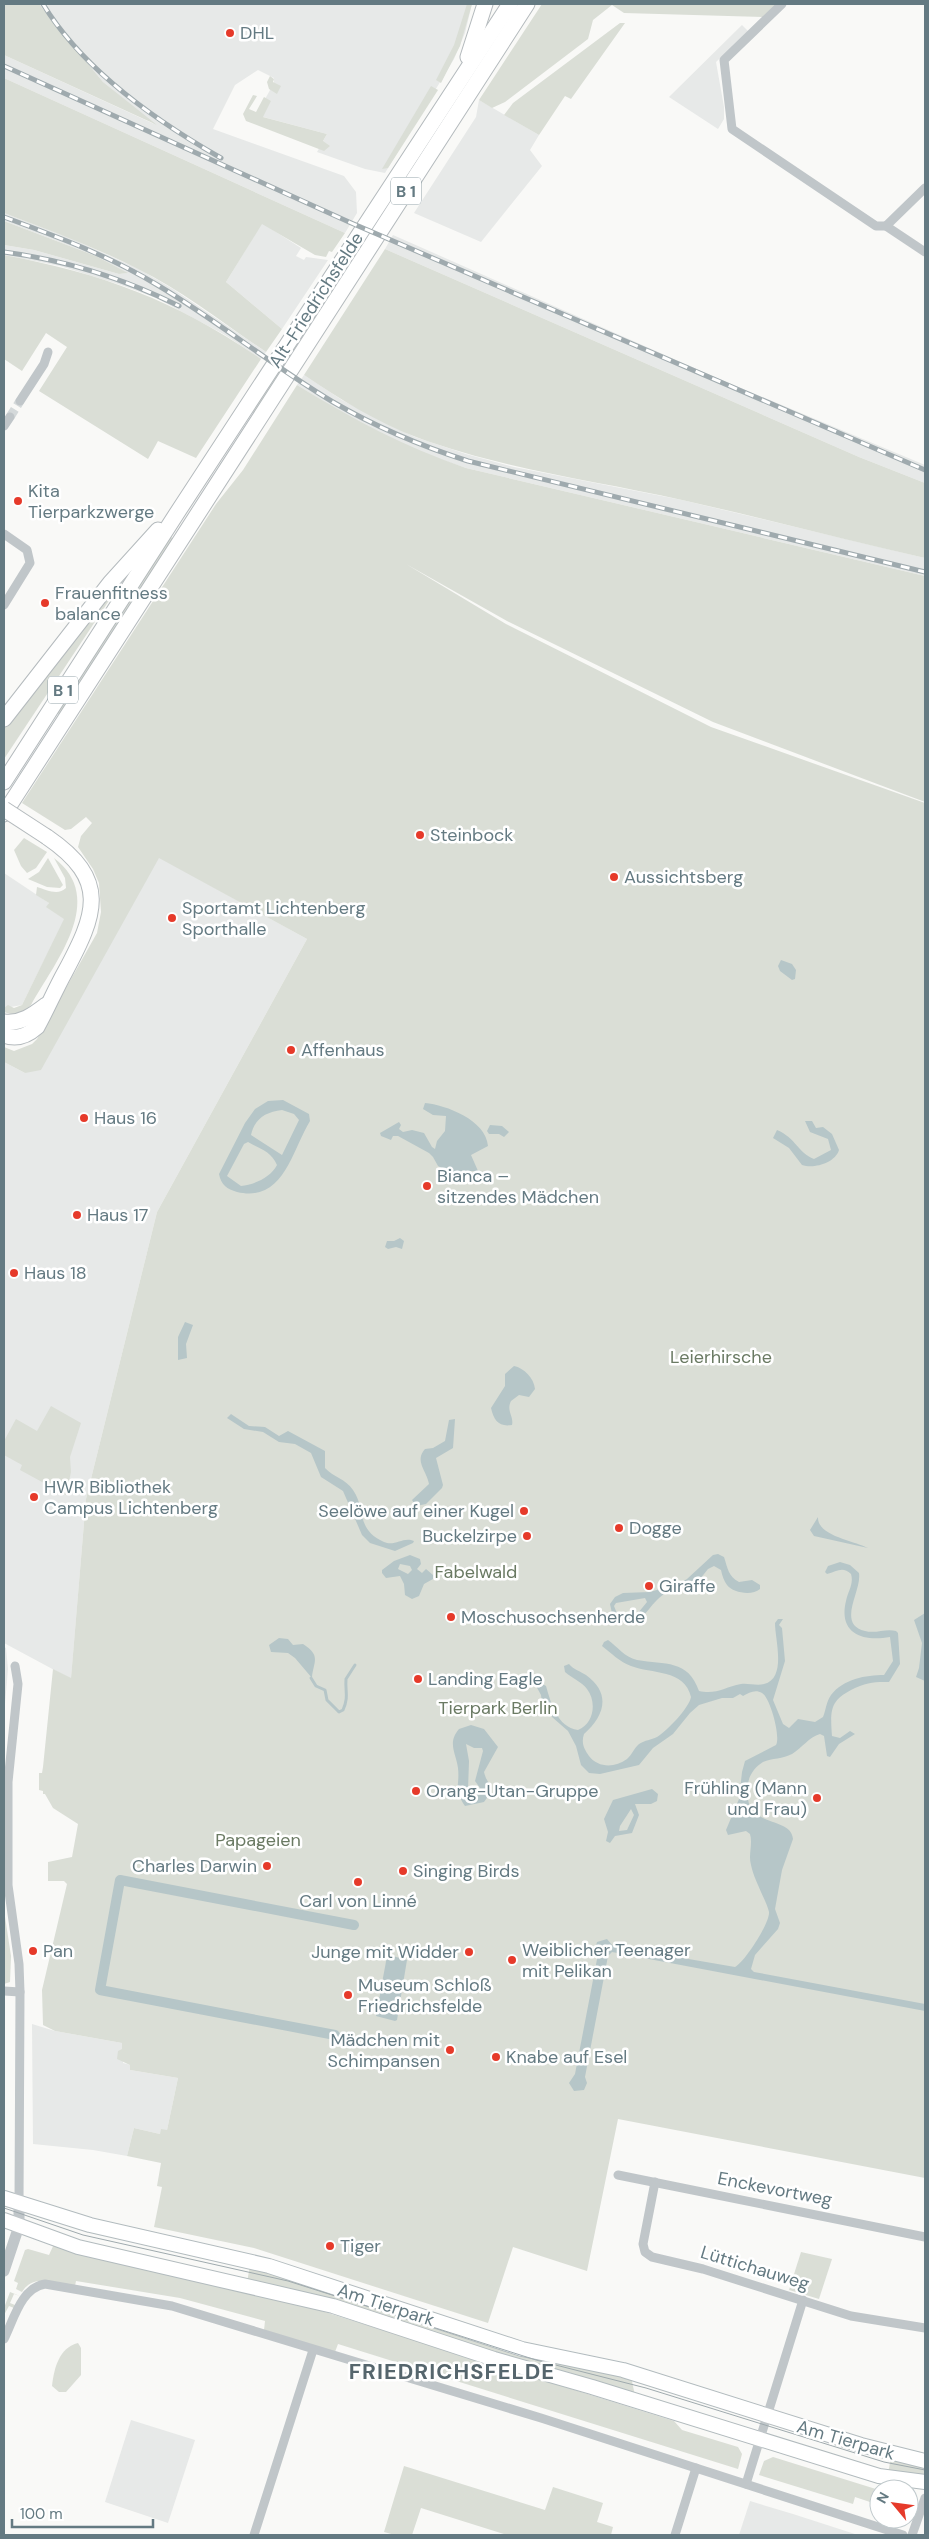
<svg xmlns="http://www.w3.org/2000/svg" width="929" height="2539" viewBox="0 0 929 2539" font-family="'DM Sans',sans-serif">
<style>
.built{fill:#e7e9e8}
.green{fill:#daded6}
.water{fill:#b6c6c8;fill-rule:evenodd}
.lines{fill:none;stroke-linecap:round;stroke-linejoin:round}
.stream{stroke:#b6c6c8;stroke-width:3}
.canal{stroke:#b6c6c8;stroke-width:10}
.minor-tunnel{stroke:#d4d9da;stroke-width:9;stroke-dasharray:9 4.5;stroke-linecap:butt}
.secondary-casing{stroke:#b2bbbe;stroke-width:16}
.primary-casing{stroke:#b4babd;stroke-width:17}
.minor{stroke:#c0c6c9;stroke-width:9}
.tertiary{stroke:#c0c6c9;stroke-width:11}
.secondary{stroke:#fff;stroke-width:14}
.primary{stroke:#fff;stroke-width:15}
.tram{stroke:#9faaae;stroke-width:1}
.rail-casing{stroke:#9faaae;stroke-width:5}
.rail{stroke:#fff;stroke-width:3;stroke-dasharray:9;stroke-linecap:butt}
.primary-bridge-casing{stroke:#b4babd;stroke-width:17;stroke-linecap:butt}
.primary-bridge{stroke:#fff;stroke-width:15}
.poi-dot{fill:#e63a2a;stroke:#fff;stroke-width:2}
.labels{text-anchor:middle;stroke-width:5;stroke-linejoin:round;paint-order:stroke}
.shield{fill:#fff;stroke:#92a2a8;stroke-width:1}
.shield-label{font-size:16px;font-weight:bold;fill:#647a82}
.poi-label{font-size:18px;fill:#647a82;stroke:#fff;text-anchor:start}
.street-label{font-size:18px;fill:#647a82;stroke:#fff}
.park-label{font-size:18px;fill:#6a7a63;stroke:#fff}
.district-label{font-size:22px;font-weight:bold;letter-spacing:1px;fill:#56666d;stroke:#fff}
</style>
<rect width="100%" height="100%" fill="#f9f9f7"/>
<!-- built -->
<g class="built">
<path d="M39,4H472L465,33L454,59L385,173L365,169L317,152L327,134L256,115L274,83V78L258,70L235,85L213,129L344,176L356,192L357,213L345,233L4,78V55L154,124L103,82Z"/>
<path d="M742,25L748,31L716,62L724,107V119L718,129L669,97Z"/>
<path d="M479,100L539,135L530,150L542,166L481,242L414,213L476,117Z"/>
<path d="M4,213L68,237L139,269L173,289L266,352L261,359L225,335L156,298L121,285L60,266L4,255V245L34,250L119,274L127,273L96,256L4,221Z"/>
<path d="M262,223L301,248L296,256L304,260L306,257L328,260L282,329L226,282Z"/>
<path d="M393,235L717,378L925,465V483L859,457L385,249Z"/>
<path d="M304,375L342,400L388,424L415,437L466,454L514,467L682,500L925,558V576L466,468L419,452L346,416L297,385Z"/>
<path d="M159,857L307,939L157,1212L86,1499L71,1679L4,1643V1062L25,1073Z"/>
<path d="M4,873L49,903L47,907L65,919L22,1005L5,1008Z"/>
<path d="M4,1647L6,1648L8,1669L4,1715Z"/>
<path d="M32,2024L55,2031L122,2043L123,2063L131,2065L130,2070L178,2078L167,2130L160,2134L134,2128L127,2156L93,2150L33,2144Z"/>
<path d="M131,2420L195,2440L168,2523L105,2502Z"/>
<path d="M750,2501L793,2514L858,2535H739Z"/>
</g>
<!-- green -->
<g class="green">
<path d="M4,4H39L103,82L157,125L4,55Z"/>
<path d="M467,4H472L460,46L441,83L436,80L454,45Z"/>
<path d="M542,4H777L763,17L624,13L612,5L593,20L588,39L505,102L492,108L479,100Z"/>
<path d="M620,23H625L571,99L565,96L539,135L504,115L513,103Z"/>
<path d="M501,26L504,28L254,413L251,412Z"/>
<path d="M270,76L274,79L273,82L281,86L277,94L269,89L267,82Z"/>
<path d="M4,78L345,233L332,252L329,251L326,257L315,255L262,224L226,282L282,329L266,352C224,324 183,291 138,269C95,247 49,230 4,213Z"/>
<path d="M431,86L438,90L388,168L382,169Z"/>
<path d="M253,95L257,96L249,109L256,112L264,97L271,101L263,117L327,134L323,141L330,146L324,151L246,121L243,114Z"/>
<path d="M4,221L96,256L128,273L119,274L34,250L4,245Z"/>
<path d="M385,249L859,457L925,483V558C844,540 763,518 682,500C593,480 502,469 416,437C376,422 340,399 304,375Z"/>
<path d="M4,255C105,274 176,301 261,359L196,458L158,441L148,459L39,391L67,347L46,333L22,371L4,359Z"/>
<path d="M297,385C352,419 405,447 466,468L925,576V802L713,722L507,621L406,564L506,624L711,727L925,803V2178L618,2119L587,2271L513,2247L488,2323L254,2248L154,2227L162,2187L157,2186L161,2163L127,2156L134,2128L160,2134L161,2129L167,2130L178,2078L130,2070V2065L117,2059L118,2051L122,2049V2043L55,2031L43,2025L42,1990L67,1884L64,1881H48V1862L72,1857L78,1824L53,1808L45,1794H43V1791L39,1790V1773H42L43,1767L53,1669L71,1678L86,1499L157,1212L307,939L159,858L41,1070L25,1073L4,1062V1047L14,1051L32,1044L37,1039L97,933L101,912L99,883L93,869L78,847L81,836L92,823L86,817L71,829L65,830L22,803L216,504L243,470Z"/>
<path d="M170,537L173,538L59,714L56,713Z"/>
<path d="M111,591L114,593L4,759V727Z"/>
<path d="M24,838L47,852L36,868L27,873L21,866L14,850Z"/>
<path d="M48,858L63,885L60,888L47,887L28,879L39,872Z"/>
<path d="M54,858C108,899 55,962 31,1005C23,1013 14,1016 4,1012V1008L8,1005L14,1008L22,1005L64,919L46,907L49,903L36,895L37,887C47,890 58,896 66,888L65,878Z"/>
<path d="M51,1406L81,1423L70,1457L71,1472L66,1495L20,1470L22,1465L4,1455V1441L16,1419L37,1431Z"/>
<path d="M4,1910L11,1956L10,1982L4,1984Z"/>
<path d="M54,2244L296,2303L674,2421L682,2430L738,2447L742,2454L738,2469L338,2344L335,2352L264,2330L265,2321L180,2298L76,2281L75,2286C57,2283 33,2273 22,2292L16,2289L18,2283L14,2281L25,2250L28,2249L49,2255Z"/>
<path d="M801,2252L832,2259L819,2299L789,2290Z"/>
<path d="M250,2266L631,2376L635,2396L247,2282Z"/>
<path d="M10,2292L20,2296L14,2294L10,2303L15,2305L14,2308L9,2306L4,2315V2308Z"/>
<path d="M78,2343L81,2348V2375L66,2392H59L52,2386C54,2368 59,2348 78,2343Z"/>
<path d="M773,2457L879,2490V2505L855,2497L853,2504L759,2475L764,2461Z"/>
<path d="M891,2457L925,2466V2479L888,2474Z"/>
<path d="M404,2466L545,2510L553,2487L603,2503L597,2522L613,2527L611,2535H507L421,2508L412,2535H395L384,2532Z"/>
</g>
<!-- water -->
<g class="water">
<path d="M781,960L792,964L796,970L795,979L792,980L780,971L778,966Z"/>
<path d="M283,1100L309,1114L310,1121C292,1150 284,1203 237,1192C227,1189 221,1185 219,1174L245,1123L255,1109L268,1101ZM282,1110L294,1114L299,1120L282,1155L251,1135C255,1118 266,1112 282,1110ZM248,1142C260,1149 271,1151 277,1165C271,1177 254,1185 241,1186L227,1176L244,1144Z"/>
<path d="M425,1103C446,1105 486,1120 488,1146L471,1155L478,1171H469L465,1181L456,1173L453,1174L438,1166L433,1157L429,1153L398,1136H393L391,1140L381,1136L380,1133L399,1122L401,1125L399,1129L403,1132L412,1130L424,1133L432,1147L435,1149L437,1141L445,1131L446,1116L433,1115L423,1109Z"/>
<path d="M805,1121H812L816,1128L823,1127L832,1134L839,1150C835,1163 814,1169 802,1165L789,1148L773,1138L777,1130C796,1138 798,1153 814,1159L831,1150L828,1139L810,1132Z"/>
<path d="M490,1125L502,1126L509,1132L504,1137L499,1134H489L487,1131Z"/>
<path d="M400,1238L404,1241L402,1249L396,1247L388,1249L385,1247L387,1241H394Z"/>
<path d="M185,1322L193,1325L186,1344L187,1358L178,1360V1337Z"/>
<path d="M514,1366C524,1368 534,1378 535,1389L529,1397L519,1395L511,1401C506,1411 514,1416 512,1425C499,1427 494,1421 491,1408L505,1386V1374Z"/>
<path d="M231,1414L249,1426L265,1427L279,1436L288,1431L325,1451V1468C333,1477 346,1479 353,1490C366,1508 355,1529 384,1542C395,1547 403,1536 414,1541L413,1543L395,1551L370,1543L362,1535L343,1491L321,1477L311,1453L295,1444L279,1442L263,1432L244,1429L227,1418Z"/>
<path d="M455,1419L453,1448L436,1458L443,1485L442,1488L426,1504L416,1506L412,1500L429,1484C427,1471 414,1461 425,1449L433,1448L445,1441L449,1420Z"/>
<path d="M818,1517C817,1536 855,1541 868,1548L814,1536L810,1530Z"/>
<path d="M718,1554L724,1557C728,1569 728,1576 739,1582L752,1580L760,1585V1589C752,1596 733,1593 727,1585C724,1581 722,1575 721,1570L714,1566L708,1569L692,1589C683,1589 672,1589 664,1594C646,1606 641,1634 613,1618L610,1604L615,1597L623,1593L650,1592L680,1583L687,1579L713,1555ZM645,1598L647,1602L638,1613L618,1616L614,1606L616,1603Z"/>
<path d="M410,1555L420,1559L421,1564L417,1569L422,1573L426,1569L433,1575V1579L424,1584L419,1596L412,1599L405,1595L404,1584L400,1576L386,1578L382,1573V1570L394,1561ZM400,1564L410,1566L412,1570L408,1574L398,1569Z"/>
<path d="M840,1562L850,1565L859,1573C862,1591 836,1624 865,1631C876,1634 886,1628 896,1631L898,1633L900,1664L889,1682C875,1682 869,1682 855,1688C830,1700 830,1709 832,1736L840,1738L850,1731L855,1734L839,1744L830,1757L827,1756L824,1736L820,1734C809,1737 802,1748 792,1754C783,1759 772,1758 763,1762C755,1767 749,1775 748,1784C741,1831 791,1814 793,1839L782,1870L775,1909L780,1923L778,1929L755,1955L751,1969L754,1972L925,2004V2011L612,1952L608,1956L585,2077L587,2083L584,2090L574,2091L569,2083L575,2074L598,1954L595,1949L597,1942L607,1939L613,1946L735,1967C744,1963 770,1923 769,1912C767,1902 754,1880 751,1865C748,1855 753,1844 750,1834L746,1831L728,1835L726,1830L739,1799L742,1772L745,1761L776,1745C781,1737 770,1697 762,1693C755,1689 749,1693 743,1696L740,1694L733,1698H722L699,1705L690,1713L673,1734L653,1748L639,1765L600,1774L589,1773L581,1765L576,1746L568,1731L552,1717L548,1709L542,1703L541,1695L535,1684L539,1682L546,1686C551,1703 557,1727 578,1730C594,1724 597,1702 587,1689C582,1682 572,1678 565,1672L564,1666L569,1664C574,1670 580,1671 586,1675C612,1694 604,1716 584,1734C581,1743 584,1749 589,1756C598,1768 615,1768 627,1759C632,1755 634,1748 639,1744C645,1740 651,1740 657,1737C667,1731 689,1708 691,1697C685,1669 651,1674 631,1666C620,1662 611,1653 602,1646L604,1642L608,1640C618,1647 624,1657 637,1660C665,1665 688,1659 699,1691C716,1695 725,1687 741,1684C748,1683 757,1686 764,1684C787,1678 775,1640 775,1623L778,1619H783L779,1625L782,1628L785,1661L773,1700L783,1724L789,1728L798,1719L815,1722L823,1717C826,1710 826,1702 831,1695C843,1679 866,1675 884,1675L893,1661L890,1637C863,1642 838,1634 846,1601C848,1591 854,1584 851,1574C843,1566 837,1571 827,1574L825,1572L828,1566Z"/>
<path d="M925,1613V1681L916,1677L919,1668L922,1643L914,1620Z"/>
<path d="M279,1638L288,1639L293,1645L303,1644C322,1656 313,1662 312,1678L295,1658L288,1653L271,1652L269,1645Z"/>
<path d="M471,1725L484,1729L498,1747L484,1772C488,1789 498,1783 484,1802L465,1806C453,1788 460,1787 458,1768C456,1753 447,1743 459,1729ZM466,1744L474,1748H482L483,1751L475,1781L480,1788L475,1794L468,1790L469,1761Z"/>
<path d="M652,1789L658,1794L657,1801L651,1804H635L639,1815L632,1833L615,1836L610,1843L606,1841L608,1832L604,1819L613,1800ZM631,1809L634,1815L627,1830L619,1831L620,1826Z"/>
<path d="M389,1955L407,1960L397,2020L395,2021L376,2016L387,1956Z"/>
</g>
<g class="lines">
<!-- stream -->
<path class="stream" d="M311,1678L316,1686L325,1690L327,1700L339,1712L343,1710C349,1696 345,1692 346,1679L355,1665"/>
<!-- canal -->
<path class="canal" d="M335,2035L100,1990L120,1880L354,1925"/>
<!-- minor-tunnel -->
<path class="minor-tunnel" d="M10,417L20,401"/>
<defs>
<g id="secondary">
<path d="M4,2198L90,2225L269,2266L522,2349L623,2370L861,2445L925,2461"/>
<path d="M4,2220L78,2247L333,2306L494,2359L592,2387L879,2476L925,2482"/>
</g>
<g id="primary">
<path d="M468,57L485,4"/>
<path d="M4,719L110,583L158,530"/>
<path d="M4,782L179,510L510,4"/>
<path d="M4,814L527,4"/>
<path d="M4,1022C21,1024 33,1015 46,1005"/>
<path d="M4,1035C17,1040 27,1036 37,1027C47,1009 55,990 65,972C96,914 110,880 47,837"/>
</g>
</defs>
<!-- secondary casing -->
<use href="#secondary" class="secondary-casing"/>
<!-- primary casing -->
<use href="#primary" class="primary-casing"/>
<!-- minor -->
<g class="minor">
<path d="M782,4L724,60L732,129L876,226H886L925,252"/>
<path d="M886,226L925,188"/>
<path d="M20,401L44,364L48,352"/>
<path d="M4,426L10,417"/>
<path d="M4,534L27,550L30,563L4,605"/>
<path d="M15,1666L18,1684L8,1782V1885L19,1964L20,1992L19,2203"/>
<path d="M4,1991L20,1992"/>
<path d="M618,2175L925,2237"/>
<path d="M655,2182L643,2244L645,2252L652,2257L703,2269L851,2316L925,2328"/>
<path d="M4,2339C14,2319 21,2288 45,2284L172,2306L541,2418L903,2535"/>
<path d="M746,2484L803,2300"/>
<path d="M254,2535L313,2350"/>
<path d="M675,2535L696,2468"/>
<path d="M912,2535L925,2498"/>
</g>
<!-- tertiary -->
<path class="tertiary" d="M4,2271L19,2226V2203"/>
<!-- secondary -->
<use href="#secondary" class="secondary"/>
<!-- primary -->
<use href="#primary" class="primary"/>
<!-- tram -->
<path class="tram" d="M4,2208L83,2235L288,2281L536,2360L646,2388L884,2462L925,2470"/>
<defs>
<g id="rail">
<path d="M43,4C83,70 156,121 221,158"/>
<path d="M4,66L349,222L925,470"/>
<path d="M4,217C58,237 110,256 159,286C219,322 273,366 333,402C376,427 421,446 468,461L925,572"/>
<path d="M4,252C65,260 123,278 179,306"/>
</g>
</defs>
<!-- rail casing -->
<use href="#rail" class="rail-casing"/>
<!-- rail -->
<use href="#rail" class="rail"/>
<defs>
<path id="primary-bridge" d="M4,809L47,837"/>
</defs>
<!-- primary-bridge casing -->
<use href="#primary-bridge" class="primary-bridge-casing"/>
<!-- primary-bridge -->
<use href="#primary-bridge" class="primary-bridge"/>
</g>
<!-- markers -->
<g class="poi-dot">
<circle cx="230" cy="33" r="5"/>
<circle cx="18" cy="501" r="5"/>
<circle cx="45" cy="603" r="5"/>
<circle cx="420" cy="835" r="5"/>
<circle cx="614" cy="877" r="5"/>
<circle cx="172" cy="918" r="5"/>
<circle cx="291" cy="1050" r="5"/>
<circle cx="84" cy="1118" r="5"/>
<circle cx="427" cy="1186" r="5"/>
<circle cx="77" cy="1215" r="5"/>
<circle cx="14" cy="1273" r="5"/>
<circle cx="34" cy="1497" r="5"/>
<circle cx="524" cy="1511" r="5"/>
<circle cx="619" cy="1528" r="5"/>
<circle cx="527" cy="1536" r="5"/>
<circle cx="649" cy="1586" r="5"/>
<circle cx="451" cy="1617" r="5"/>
<circle cx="418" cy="1679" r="5"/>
<circle cx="416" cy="1791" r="5"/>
<circle cx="817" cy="1798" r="5"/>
<circle cx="267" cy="1866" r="5"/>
<circle cx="403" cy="1871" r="5"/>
<circle cx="358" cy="1882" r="5"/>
<circle cx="33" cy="1951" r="5"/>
<circle cx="469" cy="1952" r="5"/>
<circle cx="512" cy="1960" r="5"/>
<circle cx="348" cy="1995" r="5"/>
<circle cx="450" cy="2050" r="5"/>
<circle cx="496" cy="2057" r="5"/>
<circle cx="330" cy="2246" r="5"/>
</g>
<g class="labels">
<!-- shield labels -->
<g class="shield">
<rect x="391" y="177.5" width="30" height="27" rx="4"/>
<rect x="48" y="676.5" width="30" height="27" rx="4"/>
</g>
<g class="shield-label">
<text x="406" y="197">B 1</text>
<text x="63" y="696">B 1</text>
</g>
<!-- poi labels -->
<g class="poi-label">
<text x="240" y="39">DHL</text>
<text x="28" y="497">Kita<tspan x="28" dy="21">Tierparkzwerge</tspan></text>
<text x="55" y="599">Frauenfitness<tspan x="55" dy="21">balance</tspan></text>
<text x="430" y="841">Steinbock</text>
<text x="624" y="883">Aussichtsberg</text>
<text x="182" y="914">Sportamt Lichtenberg<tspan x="182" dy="21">Sporthalle</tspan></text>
<text x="301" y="1056">Affenhaus</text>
<text x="94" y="1124">Haus 16</text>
<text x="437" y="1182">Bianca –<tspan x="437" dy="21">sitzendes Mädchen</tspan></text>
<text x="87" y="1221">Haus 17</text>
<text x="24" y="1279">Haus 18</text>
<text x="44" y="1493">HWR Bibliothek<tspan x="44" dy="21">Campus Lichtenberg</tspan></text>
<text x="514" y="1517" text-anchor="end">Seelöwe auf einer Kugel</text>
<text x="629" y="1534">Dogge</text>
<text x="517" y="1542" text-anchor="end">Buckelzirpe</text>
<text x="659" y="1592">Giraffe</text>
<text x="461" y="1623">Moschusochsenherde</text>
<text x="428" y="1685">Landing Eagle</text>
<text x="807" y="1794" text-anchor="end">Frühling (Mann<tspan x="807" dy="21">und Frau)</tspan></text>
<text x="426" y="1797">Orang-Utan-Gruppe</text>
<text x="257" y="1872" text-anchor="end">Charles Darwin</text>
<text x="413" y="1877">Singing Birds</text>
<text x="358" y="1907" text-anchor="middle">Carl von Linné</text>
<text x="522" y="1956">Weiblicher Teenager<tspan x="522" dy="21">mit Pelikan</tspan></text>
<text x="43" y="1957">Pan</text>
<text x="459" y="1958" text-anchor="end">Junge mit Widder</text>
<text x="358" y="1991">Museum Schloß<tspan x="358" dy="21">Friedrichsfelde</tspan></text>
<text x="440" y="2046" text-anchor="end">Mädchen mit<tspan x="440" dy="21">Schimpansen</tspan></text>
<text x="506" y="2063">Knabe auf Esel</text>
<text x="340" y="2252">Tiger</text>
</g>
<!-- street labels -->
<g class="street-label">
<text transform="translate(316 300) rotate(-57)" y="6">Alt-Friedrichsfelde</text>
<text transform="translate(775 2189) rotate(11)" y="6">Enckevortweg</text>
<text transform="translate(755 2268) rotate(17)" y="6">Lüttichauweg</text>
<text transform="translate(386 2305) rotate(18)" y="6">Am Tierpark</text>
<text transform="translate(846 2440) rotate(16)" y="6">Am Tierpark</text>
</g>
<!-- park labels -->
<g class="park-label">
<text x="721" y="1363">Leierhirsche</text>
<text x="476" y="1578">Fabelwald</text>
<text x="498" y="1714">Tierpark Berlin</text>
<text x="258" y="1846">Papageien</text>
</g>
<!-- district labels -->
<g class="district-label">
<text x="452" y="2379">FRIEDRICHSFELDE</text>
</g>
</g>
<!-- border -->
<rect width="929" height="2539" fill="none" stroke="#647a82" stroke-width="10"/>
<!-- north arrow -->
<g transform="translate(894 2504) rotate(299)"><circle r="24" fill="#ffffff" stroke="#c1cacd"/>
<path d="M0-4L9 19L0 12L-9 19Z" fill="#e63a2a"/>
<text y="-8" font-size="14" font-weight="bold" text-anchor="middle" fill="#647a82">N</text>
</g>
<!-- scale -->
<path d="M12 2519v8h141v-8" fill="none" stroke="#647a82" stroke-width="2.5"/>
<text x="20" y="2519" font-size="15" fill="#647a82" stroke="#ffffff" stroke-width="4" paint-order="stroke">100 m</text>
</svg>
